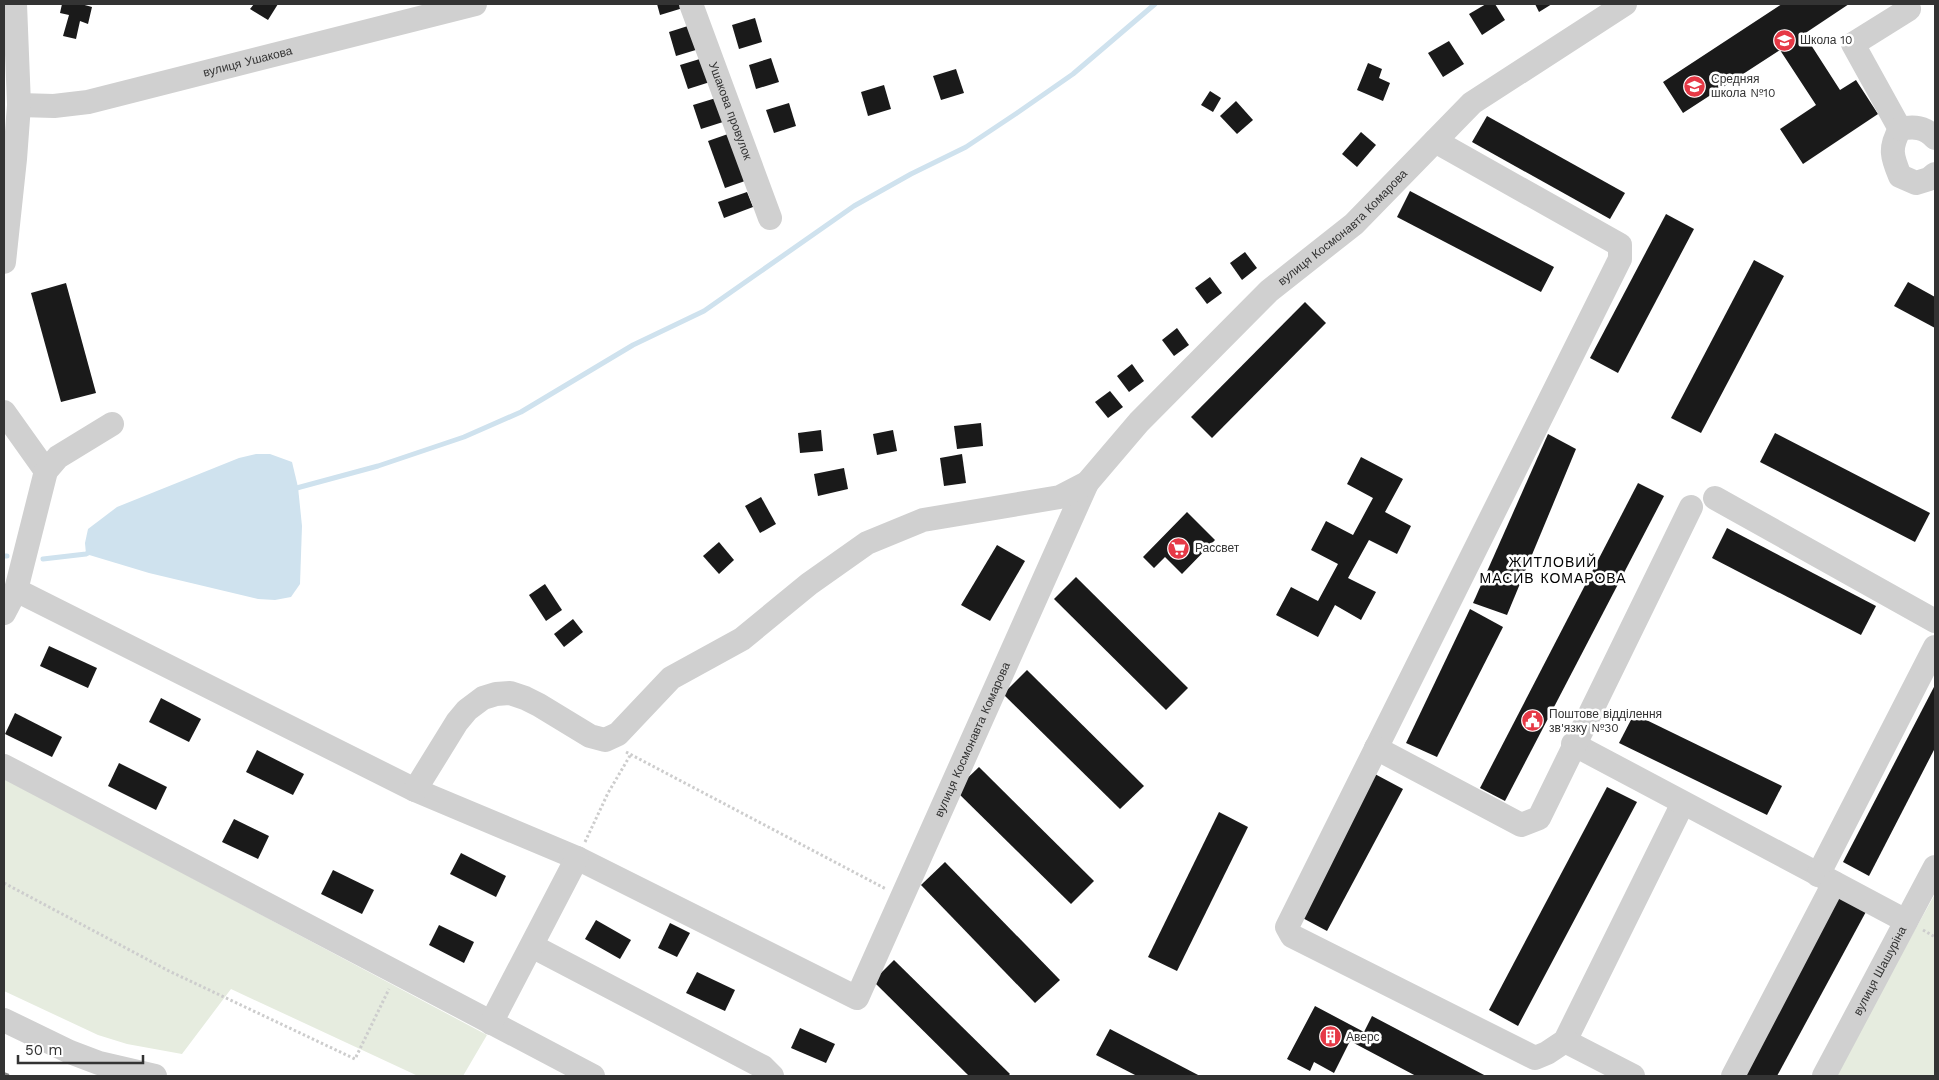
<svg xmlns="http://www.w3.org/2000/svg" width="1939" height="1080" viewBox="0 0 1939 1080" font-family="'Work Sans',sans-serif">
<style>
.green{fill:#e6ecdf}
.water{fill:#cfe2ee}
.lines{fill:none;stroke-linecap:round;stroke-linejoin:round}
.stream{stroke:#cfe2ee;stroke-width:5}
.building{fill:#1a1a1a}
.path{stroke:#cdcdcd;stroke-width:3;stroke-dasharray:2.5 2.5;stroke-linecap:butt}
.minor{stroke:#d0d0d0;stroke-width:24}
.rail{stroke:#888;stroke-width:4;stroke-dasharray:5 4;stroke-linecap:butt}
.labels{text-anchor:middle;stroke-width:5;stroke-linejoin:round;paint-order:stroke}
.poi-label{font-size:12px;fill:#333;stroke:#fff;text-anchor:start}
.street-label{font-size:12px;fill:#333;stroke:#fff}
.neighbourhood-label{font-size:14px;letter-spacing:1px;fill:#000;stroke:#fff}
</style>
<rect width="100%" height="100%" fill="#fff"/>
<!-- green -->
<g class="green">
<path d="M4,778L487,1035L463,1076H418L231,989L182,1054L127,1044L98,1035L4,991Z"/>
<path d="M1935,894V1076H1833Z"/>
</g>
<!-- water -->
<path class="water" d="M256,454H270L292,462L298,487L302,526L300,584L291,597L275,600L258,599L149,573L86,554L85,543L88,529L117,507L239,458Z"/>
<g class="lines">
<!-- stream -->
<g class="stream">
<path d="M293,489L378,466L464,437L521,412L633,345L704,311L854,206L911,174L966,147L1017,113L1073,74L1155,4"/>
<path d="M4,556H7"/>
<path d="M43,559L86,554L92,551"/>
</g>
</g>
<!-- building -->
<g class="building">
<path d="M62,4H81L92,7L88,24L80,21L76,39L63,36L69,15L60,13Z"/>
<path d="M254,4H278L268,20L250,9Z"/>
<path d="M657,4H681L683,8L660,15Z"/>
<path d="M1486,4H1495L1505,20L1482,35L1469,14Z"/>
<path d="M1535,4H1552L1539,12Z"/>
<path d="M1782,4H1849L1804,34L1840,90L1856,80L1878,114L1803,164L1780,129L1816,105L1780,50L1683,113L1663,82Z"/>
<path d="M755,18L762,42L739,49L732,25Z"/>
<path d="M691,25L699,49L676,56L669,32Z"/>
<path d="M1449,41L1464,64L1443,77L1428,53Z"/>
<path d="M703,58L710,82L688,89L680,65Z"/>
<path d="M771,58L779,82L756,89L749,65Z"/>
<path d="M1368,63L1382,69L1379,78L1390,83L1383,101L1357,90Z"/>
<path d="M956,69L964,93L941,100L933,76Z"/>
<path d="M884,85L891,109L868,116L861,92Z"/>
<path d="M1210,91L1221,98L1213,112L1201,105Z"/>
<path d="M716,98L723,122L701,129L693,105Z"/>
<path d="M1236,101L1253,120L1237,134L1220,116Z"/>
<path d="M789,103L796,126L774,133L766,110Z"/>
<path d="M1487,116L1625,193L1610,219L1472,142Z"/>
<path d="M1361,132L1376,145L1357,167L1342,154Z"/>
<path d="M728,134L745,181L725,188L708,141Z"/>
<path d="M1410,191L1554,267L1541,292L1397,217Z"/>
<path d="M747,192L753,207L724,218L718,202Z"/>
<path d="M1666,214L1694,229L1618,373L1590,358Z"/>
<path d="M1245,252L1257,268L1242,280L1230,263Z"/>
<path d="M1754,260L1784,276L1701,433L1671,418Z"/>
<path d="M1210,277L1222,293L1207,304L1195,288Z"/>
<path d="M1908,282L1935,297V328L1894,306Z"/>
<path d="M66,283L96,393L61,402L31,293Z"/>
<path d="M1305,302L1326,323L1212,438L1191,417Z"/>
<path d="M1177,328L1189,345L1174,356L1162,340Z"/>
<path d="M1132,364L1144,381L1129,392L1117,376Z"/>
<path d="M1110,391L1123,407L1108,418L1095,402Z"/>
<path d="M981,423L983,446L957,449L954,426Z"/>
<path d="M821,430L823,451L800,453L798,433Z"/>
<path d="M893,430L897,451L877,455L873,434Z"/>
<path d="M1775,433L1930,513L1915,542L1760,462Z"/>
<path d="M1548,434L1576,449L1507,615L1473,603Z"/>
<path d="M962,454L966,483L944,486L940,458Z"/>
<path d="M1361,457L1403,479L1385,512L1411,526L1397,554L1369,540L1348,578L1376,592L1361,620L1335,605L1318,637L1276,615L1291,587L1318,601L1338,564L1311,550L1326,521L1353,535L1373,498L1347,484Z"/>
<path d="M844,468L848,489L818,496L814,474Z"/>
<path d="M1638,483L1664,496L1505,801L1480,788Z"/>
<path d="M761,497L776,524L760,533L745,506Z"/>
<path d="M1187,512L1215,540L1182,574L1165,557L1154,568L1143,557Z"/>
<path d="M1727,528L1876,606L1861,635L1712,558Z"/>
<path d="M719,542L734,560L719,574L703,556Z"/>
<path d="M997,545L1025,561L990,621L961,605Z"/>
<path d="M1076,577L1188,688L1166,710L1054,599Z"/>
<path d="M545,584L562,610L546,621L529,595Z"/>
<path d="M1470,609L1503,627L1437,757L1406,743Z"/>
<path d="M573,619L583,632L564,647L554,634Z"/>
<path d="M49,646L97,668L88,688L40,666Z"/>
<path d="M1027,670L1144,786L1120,809L1003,694Z"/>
<path d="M1935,685V748L1869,876L1843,862Z"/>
<path d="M161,698L201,719L189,742L149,722Z"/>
<path d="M15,713L62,737L52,757L5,734Z"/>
<path d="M1634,714L1782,786L1767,815L1619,743Z"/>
<path d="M257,750L304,774L293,795L246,772Z"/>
<path d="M119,763L167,787L156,810L108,786Z"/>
<path d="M979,767L1094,881L1071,904L955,790Z"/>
<path d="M1373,773L1403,789L1327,931L1297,915Z"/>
<path d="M1607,787L1637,802L1518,1026L1489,1010Z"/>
<path d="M1219,812L1248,827L1177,971L1148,957Z"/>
<path d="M234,819L269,836L258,859L222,842Z"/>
<path d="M461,853L506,876L496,897L450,874Z"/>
<path d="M945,862L1060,980L1035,1003L921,885Z"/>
<path d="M333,870L374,890L362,914L321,894Z"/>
<path d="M1841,893L1868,908L1777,1076H1742Z"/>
<path d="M596,920L631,940L620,959L585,939Z"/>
<path d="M670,923L690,933L677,957L658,948Z"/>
<path d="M439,925L474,942L464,963L429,945Z"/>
<path d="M894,960L1010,1074L1008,1076H969L873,981Z"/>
<path d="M697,972L735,990L725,1011L686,993Z"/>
<path d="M1315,1006L1364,1032L1372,1016L1486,1076H1416L1350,1041L1334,1073L1314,1062L1310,1071L1287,1059Z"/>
<path d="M800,1028L835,1044L826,1063L791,1048Z"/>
<path d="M1110,1029L1200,1076H1137L1096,1055Z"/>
</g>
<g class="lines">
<!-- path -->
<g class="path">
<path d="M626,752L886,889"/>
<path d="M585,842L608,793L631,754"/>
<path d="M4,883L169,971L355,1059L389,989"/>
<path d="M1923,930L1935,937"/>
</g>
<!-- minor -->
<g class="minor">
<path id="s1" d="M691,4L770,218"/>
<path id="s2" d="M19,105L54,106L88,102L475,4"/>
<path d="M1900,129L1853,44L1909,9L1907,4"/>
<path d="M1900,129C1889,148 1892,157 1900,176L1916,183L1929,179L1935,174"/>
<path d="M1900,129C1914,126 1925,127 1935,138"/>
<path d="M1435,141L1620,245V259L1287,927L1292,936L1535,1058L1547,1053L1565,1041L1683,803"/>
<path d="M4,262L15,159L19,105L15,4"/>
<path d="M4,412L46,471"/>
<path d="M1715,498L1935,621"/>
<path id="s3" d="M16,590L415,790L577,858L857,998L1087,483"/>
<path d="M4,613L16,590L46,471L58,457L112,424"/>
<path d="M1573,744L1906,921"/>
<path d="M1376,748L1521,825L1539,818L1691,507"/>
<path d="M4,766L593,1076"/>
<path id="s4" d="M415,790L457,722L467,710L483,698L496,694L510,693L525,698L539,705L590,736L605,740L618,734L671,678L742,639L809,584L867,543L923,520L1060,497L1087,483L1139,422L1269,291L1354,224L1472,103L1625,4"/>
<path d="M1818,875L1935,647"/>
<path d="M532,946L763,1067L772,1076"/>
<path d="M4,1020L70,1052L99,1063L155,1076"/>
<path d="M491,1023L577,858"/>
<path d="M1565,1041L1633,1076"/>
<path d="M1733,1076L1834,883"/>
<path id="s5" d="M1824,1076L1935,867"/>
</g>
<!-- rail -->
<path class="rail" d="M4,1074L9,1076"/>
</g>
<!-- icons -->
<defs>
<symbol id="school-disc" viewBox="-11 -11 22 22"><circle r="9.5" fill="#e63946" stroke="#fff"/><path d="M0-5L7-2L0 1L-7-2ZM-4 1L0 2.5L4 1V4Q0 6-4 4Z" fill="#fff"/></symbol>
<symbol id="supermarket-disc" viewBox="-11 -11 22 22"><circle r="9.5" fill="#e63946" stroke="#fff"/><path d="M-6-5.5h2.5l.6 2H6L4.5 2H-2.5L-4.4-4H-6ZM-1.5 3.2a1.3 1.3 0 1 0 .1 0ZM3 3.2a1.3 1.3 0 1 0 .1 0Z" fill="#fff"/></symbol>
<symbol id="civic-disc" viewBox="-11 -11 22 22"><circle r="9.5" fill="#e63946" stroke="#fff"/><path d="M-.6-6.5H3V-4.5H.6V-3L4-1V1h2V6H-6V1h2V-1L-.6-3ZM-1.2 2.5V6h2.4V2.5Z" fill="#fff"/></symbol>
<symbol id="building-disc" viewBox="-11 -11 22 22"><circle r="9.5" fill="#e63946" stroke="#fff"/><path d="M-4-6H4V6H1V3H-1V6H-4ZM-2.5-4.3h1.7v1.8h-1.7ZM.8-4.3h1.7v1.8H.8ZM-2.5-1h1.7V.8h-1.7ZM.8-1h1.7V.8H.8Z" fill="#fff"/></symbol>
</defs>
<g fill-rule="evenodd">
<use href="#school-disc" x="1772" y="28" width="25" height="25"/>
<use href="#school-disc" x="1682" y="74" width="25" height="25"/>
<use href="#supermarket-disc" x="1166" y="536" width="25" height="25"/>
<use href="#civic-disc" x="1520" y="708" width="25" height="25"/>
<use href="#building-disc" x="1318" y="1024" width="25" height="25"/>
</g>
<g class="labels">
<!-- poi labels -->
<g class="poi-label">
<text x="1800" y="44">Школа 10</text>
<text x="1711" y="83">Средняя<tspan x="1711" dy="14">школа №10</tspan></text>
<text x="1195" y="552">Рассвет</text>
<text x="1549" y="718">Поштове відділення<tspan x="1549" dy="14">зв'язку №30</tspan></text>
<text x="1346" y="1041">Аверс</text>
</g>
<!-- street labels -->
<g class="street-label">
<text dy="4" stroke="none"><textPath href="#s2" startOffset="234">вулиця Ушакова</textPath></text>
<text dy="4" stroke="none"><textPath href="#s1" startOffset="114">Ушакова провулок</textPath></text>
<text dy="4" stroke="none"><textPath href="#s4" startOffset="1172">вулиця Космонавта Комарова</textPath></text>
<text dy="4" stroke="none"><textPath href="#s3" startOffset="1218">вулиця Космонавта Комарова</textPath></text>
<text dy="4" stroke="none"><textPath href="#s5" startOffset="119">вулиця Шашуріна</textPath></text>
</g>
<!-- neighbourhood labels -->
<g class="neighbourhood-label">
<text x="1553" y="567">ЖИТЛОВИЙ<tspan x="1553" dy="16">МАСИВ КОМАРОВА</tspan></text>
</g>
</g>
<!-- border -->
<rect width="1939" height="1080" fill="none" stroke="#333333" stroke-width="10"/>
<!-- scale -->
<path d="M18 1055v8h125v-8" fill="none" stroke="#333333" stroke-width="2.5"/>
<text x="25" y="1055" font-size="15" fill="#333333" stroke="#ffffff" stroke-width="4" paint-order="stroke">50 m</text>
</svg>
